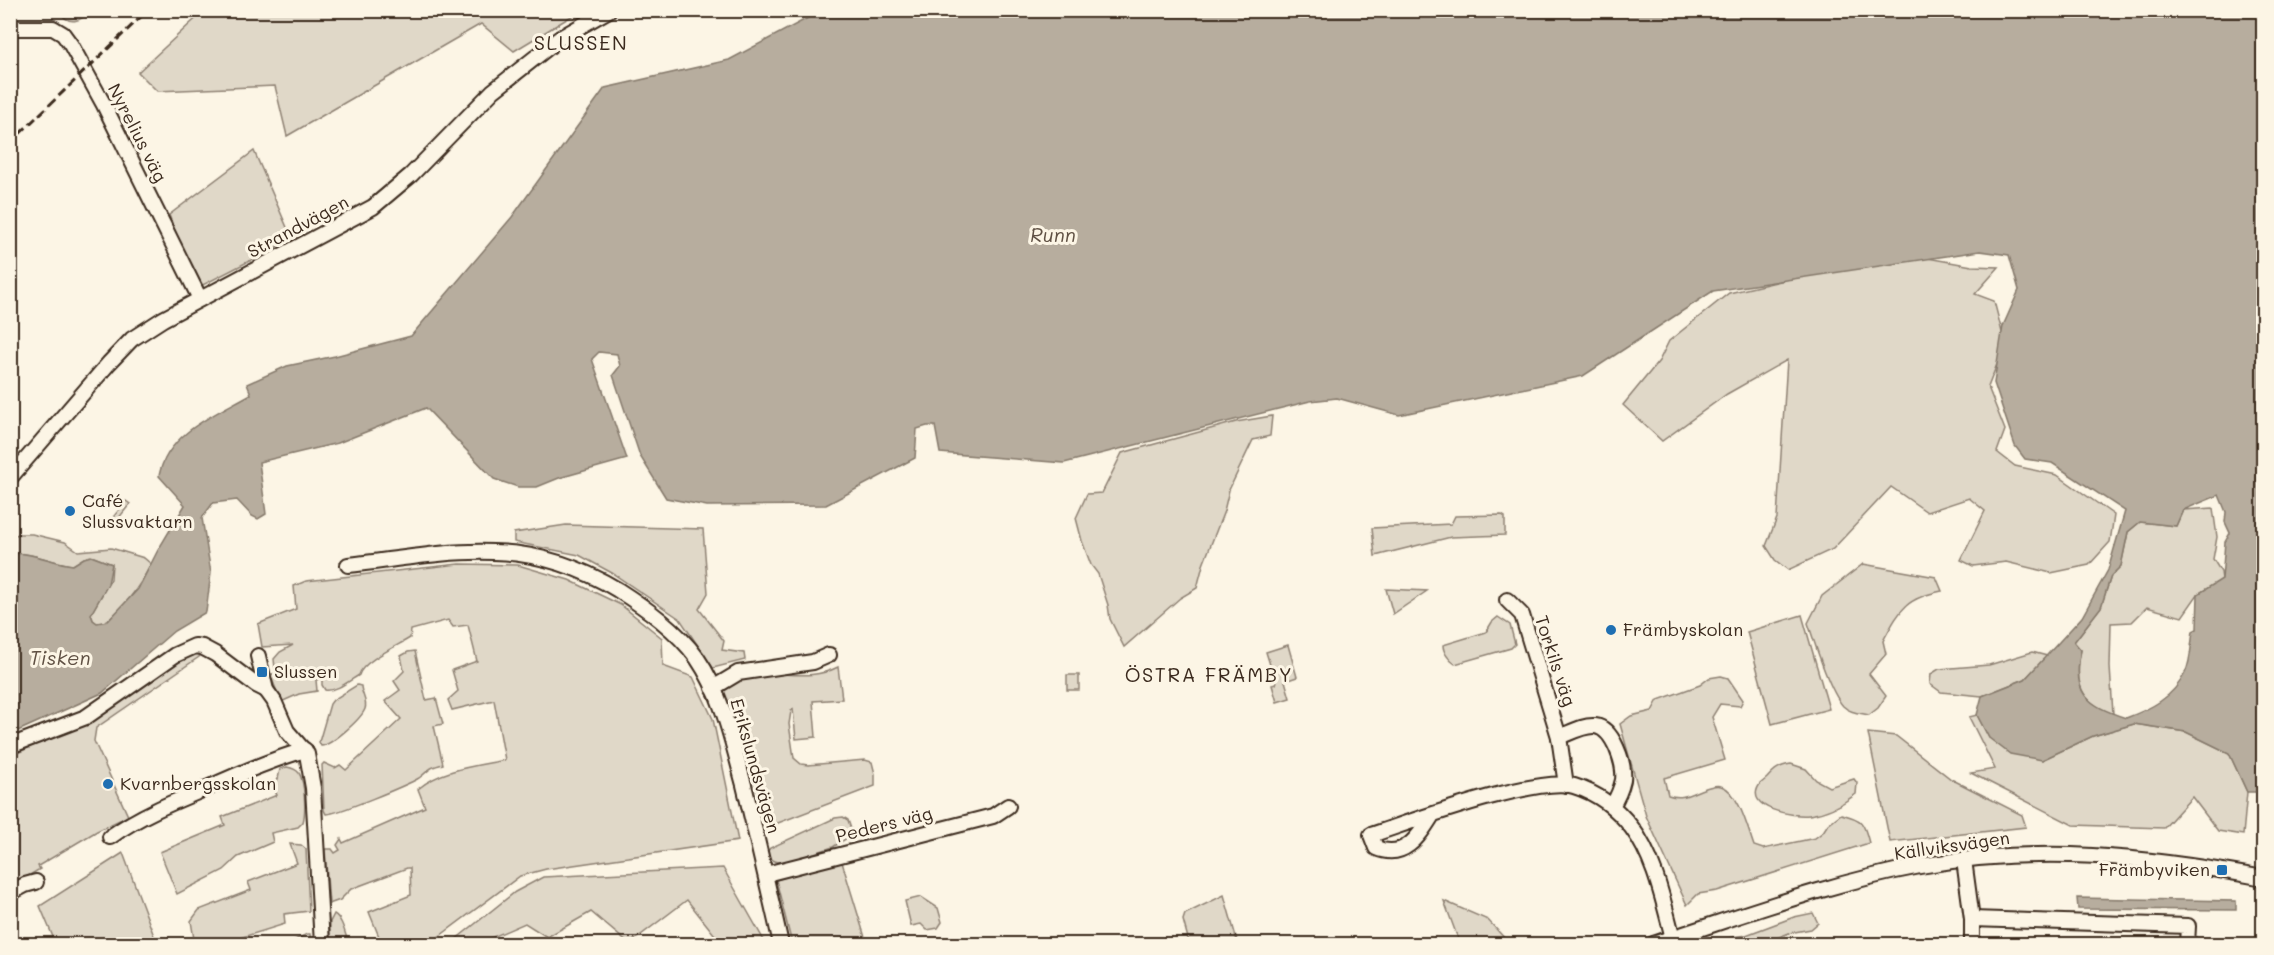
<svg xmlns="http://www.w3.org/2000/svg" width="2274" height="955" viewBox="0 0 2274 955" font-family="Mali,sans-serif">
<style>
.green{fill:#e0d8c8;stroke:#8e8173;stroke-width:1.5}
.water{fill:#b7ad9e;stroke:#85796b;stroke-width:1.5;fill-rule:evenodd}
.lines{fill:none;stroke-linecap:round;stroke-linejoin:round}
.minor-casing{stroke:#3b2a1e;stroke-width:18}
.minor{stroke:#fcf5e5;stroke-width:14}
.rail{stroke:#3b2a1e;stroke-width:3;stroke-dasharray:9 4.5;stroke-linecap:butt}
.poi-dot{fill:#1f6fb2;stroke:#fcf5e5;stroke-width:2}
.labels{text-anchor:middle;stroke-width:6;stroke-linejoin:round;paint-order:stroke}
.street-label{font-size:18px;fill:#3b2a1e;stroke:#fcf5e5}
.poi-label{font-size:18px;fill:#3b2a1e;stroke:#fcf5e5;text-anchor:start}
.neighbourhood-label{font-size:20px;letter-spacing:1.5px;fill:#3b2a1e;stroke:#fcf5e5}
.water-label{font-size:20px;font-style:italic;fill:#605144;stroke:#fcf5e5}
</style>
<rect width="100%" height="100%" fill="#fcf5e5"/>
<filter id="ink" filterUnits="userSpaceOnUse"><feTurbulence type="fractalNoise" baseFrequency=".0167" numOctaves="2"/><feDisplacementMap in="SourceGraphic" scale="12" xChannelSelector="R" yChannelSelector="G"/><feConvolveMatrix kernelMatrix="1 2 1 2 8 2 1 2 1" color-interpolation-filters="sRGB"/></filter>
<g filter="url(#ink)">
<!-- green -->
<g class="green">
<path d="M205,10H580V11L514,51L481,24L287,136L275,86L157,91L138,72Z"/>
<path d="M59,11H92C80,21 69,27 59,11Z"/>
<path d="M254,151L292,239L197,288L169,215Z"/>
<path d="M1911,255L1972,266L1999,267L1975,294L1994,301L2005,344L1988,387L2005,430L1997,452L2015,466L2057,475L2114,515L2110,542L2089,565L2051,573L2006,562L1973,566L1961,560L1985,511L1969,498L1927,512L1891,487L1833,549L1788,570L1775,560L1766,546L1777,518L1787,360L1727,394L1662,441L1623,405L1659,361L1669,341L1729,293L1871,260Z"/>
<path d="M1272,416L1270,436L1253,440L1229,490L1224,511L1203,565L1197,588L1180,598L1124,647L1110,619L1108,605L1098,574L1091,565L1082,541L1076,518L1087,494L1102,493L1122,453L1236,422Z"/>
<path d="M126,501L130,504L114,524L110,521Z"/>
<path d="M2213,508L2217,537L2213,559L2221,572L2222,580L2198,594L2182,617L2147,607L2132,622L2111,623L2110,667L2113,714C2080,702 2074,683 2081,650L2074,642L2101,607L2111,576L2121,566L2128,532L2140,522L2176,526L2183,510Z"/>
<path d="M1502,515L1505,517V535L1451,537L1375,556L1372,528L1451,524L1455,516Z"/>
<path d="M566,525L703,529L708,593L699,609L724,641L722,650L744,653L745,660L713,668L680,619L612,573L579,555L514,542V533Z"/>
<path d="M19,534H32L65,542L78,551L111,548L144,558L151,564C143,580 116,624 97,623L93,620L91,614L111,579L112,564L94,557L84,558L73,565C52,563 32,551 11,554V536Z"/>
<path d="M459,564L518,565L569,580L621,605L662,638L663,666L693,677L713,719L738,841L546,869L520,876L429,944H382L369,912L411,895L410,868H407L351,889L340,900L329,904L325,849H332L335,853L340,850L337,845L341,839L343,843L425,807L418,789C442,769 475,766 505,760L494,700L452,710L448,700L458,691L452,670L477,661L468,625L453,627L448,620L411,630L410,638C397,646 363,661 359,675C349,681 336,692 325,690L322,685V678L316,680L317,691L299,694L281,702L270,674H278L275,668L274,659L280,652L293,645L262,647L258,624L296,609L294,586L306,581Z"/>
<path d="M1863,564L1936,577L1942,591C1905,598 1900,610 1883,641L1886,654L1869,674L1886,696L1878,708L1869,715C1860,713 1850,713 1843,706C1829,690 1815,644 1808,623L1822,596Z"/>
<path d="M1386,589L1427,591L1393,614Z"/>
<path d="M1802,615L1829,709L1772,724L1747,632Z"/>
<path d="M1498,617L1510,625L1515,644L1511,648L1455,664C1449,660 1443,652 1443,645L1486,632L1492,622Z"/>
<path d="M1288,645L1297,677L1285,681L1290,698L1277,702L1272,685L1276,684L1266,652Z"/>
<path d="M197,651L201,654L199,657L96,728L94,741L128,816L97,831L38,866L40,869L18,882L11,869V756L100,714L186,654Z"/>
<path d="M415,651L426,700L436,698L443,724L434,726L443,764C427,768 430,770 419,778C407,785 338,814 326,814L324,810L322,765L324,763L335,768L340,765L346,770L401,719L385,701L400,690L394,681L404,671L401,656L408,652Z"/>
<path d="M2032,652L2047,656L2025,679L1982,696L1941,692L1930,684L1931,674L1939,669L1989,665Z"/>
<path d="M838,667L842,699L813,701L816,737L796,739L793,709L791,711L789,724L794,758L801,764L808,765L865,760L872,762L875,774V786L778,823L767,822C756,807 757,800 751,784C740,753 731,721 721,689C730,684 741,677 751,675C782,670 809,682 838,667Z"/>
<rect x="1067" y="675" width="12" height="15"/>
<path d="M1721,676L1728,678L1743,700L1740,706L1720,704L1712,717L1725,760L1664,778L1668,795C1683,800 1689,794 1703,789C1708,787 1716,784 1721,786C1739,791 1748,830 1754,846L1763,849L1815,838L1823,832L1828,824L1841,814C1862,819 1864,822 1869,843L1717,891L1698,894L1687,905L1646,816L1620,724L1631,716L1652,711L1658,700L1700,685L1709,678Z"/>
<path d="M357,685L361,686C361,693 368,702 365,709C361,719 332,745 321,746L319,742L330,704L333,700Z"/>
<path d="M1977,715L1989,738L2042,760L2093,736L2134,724L2186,732L2229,753L2247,792L2243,835L2218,831L2192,797L2164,828L2073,825L1971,773L1995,769L1969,717Z"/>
<path d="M1868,733L1896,736L1951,779L2022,815L2026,827L1890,842Z"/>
<path d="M1791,764L1806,769L1816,780L1829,787L1854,779L1857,783L1856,794C1843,804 1826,813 1809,815C1795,817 1742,809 1760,784C1762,782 1765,780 1767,778C1775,769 1779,766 1791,764Z"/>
<path d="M287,767C292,768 296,769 299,773C305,782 306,812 303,822L298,827L271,833L273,842L238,857L224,870L177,894L160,852L225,825L222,817L277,795L272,784L278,779L280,769Z"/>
<path d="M843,817L848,820L851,829L847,838L833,847L783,863C775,862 769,861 767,852L770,848L835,818Z"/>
<path d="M290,844L301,845L306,849L309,911L284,914L285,924L220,944H199L194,939L191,921L199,910L251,890L248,882L297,863Z"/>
<path d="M123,853L157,944H56L40,906Z"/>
<path d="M841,859L867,944H792L776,880Z"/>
<path d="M723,868L766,944H722L687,900L629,944L591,912L547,937L525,923L477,944H450L515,892L543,877Z"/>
<path d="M1224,895L1238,944H1182L1189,942L1183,920L1185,914Z"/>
<path d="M921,897L938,908L942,922L938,928L927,930L921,924L911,926L905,901Z"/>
<path d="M1444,901L1488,920L1509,943L1515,944H1460Z"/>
<path d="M1813,913L1818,923L1811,929L1789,933L1762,944H1698L1703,942L1746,935L1794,917Z"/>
<path d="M334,914C343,919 345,935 349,944H330V922Z"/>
<path d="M307,934H310L311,944H287Z"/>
</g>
<!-- water -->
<g class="water">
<path d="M821,11H2263V792H2247L2229,753L2186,732L2134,724L2093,736L2042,760L2010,754L1989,738L1977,715L1982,696L2025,679L2082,617L2108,570L2125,511L2052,463L2025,459L2015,446L1994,383L2003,326L2019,290L2009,255L1980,251L1713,291L1583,376L1399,415L1337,398L1310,401L1064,463L940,453L935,426H927L917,429L915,458L826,505L707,506L666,498L640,456L613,375L620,366L617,354L599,352L592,359L627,459L559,478L537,487H518L494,479L426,408L338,443L259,462L266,514L258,519L252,516L237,500L213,503L202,518L211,573L206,612L174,631L102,693L11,734V554C31,551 52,563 73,565L84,558L91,556L112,564L108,584L91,614L93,620L97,623L108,621L138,589L158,550L185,505L159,476C167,433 216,414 251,394L247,384L287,366L335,356L411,336L512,217L605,88L729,60ZM2219,495L2226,512L2225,522L2230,533L2225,542L2222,579L2198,594L2197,629L2193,631C2191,644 2191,662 2185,673C2173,698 2150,709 2126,718C2087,705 2071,694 2081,650L2074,642L2101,607L2111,576L2121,566L2128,532L2140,522L2176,526L2183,510Z"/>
<path d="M2077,898L2236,901V910L2078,909Z"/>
</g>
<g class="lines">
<defs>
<g id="minor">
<path d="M10,28H53L63,34L71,45L104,105L200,299"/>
<path d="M10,478L109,363L132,339L163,319L373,207L411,175L493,91L560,38L609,10"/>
<path d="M348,565C395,560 445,550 493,552C537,553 580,567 618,590C646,608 677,630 697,658C723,696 732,741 744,785C757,838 769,891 781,944"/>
<path d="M1507,600L1522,615L1559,737L1566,785"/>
<path d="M258,656L266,690L274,701L287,731L307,754L313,788L322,944"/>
<path d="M713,688L738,673L813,662L829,655"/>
<path d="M1559,737C1570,733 1583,725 1595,726C1613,728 1625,764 1623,780C1621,789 1617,798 1612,806"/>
<path d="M10,746L86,717L175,655L195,646L202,647L215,654L256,685L266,690"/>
<path d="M1433,814C1419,836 1405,860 1376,848L1371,835C1411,822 1537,775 1574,786C1597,793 1617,808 1632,828C1655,859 1663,901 1673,938"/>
<path d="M110,837C139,816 173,802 205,789C238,774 270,760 305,750"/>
<path d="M1964,860L1972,919V944"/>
<path d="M766,874L993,816L1008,806"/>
<path d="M10,893L25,885L36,882"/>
<path d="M1972,919L2188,926L2187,944"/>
<path d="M1653,944C1741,916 1829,883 1920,866C2040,845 2145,856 2264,878"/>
</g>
</defs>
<!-- minor casing -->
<use href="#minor" class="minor-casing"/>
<!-- minor -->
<use href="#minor" class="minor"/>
<!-- rail -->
<path class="rail" d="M10,143L148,10"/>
</g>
</g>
<!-- markers -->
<g class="poi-dot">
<circle cx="70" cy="511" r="6"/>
<circle cx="1611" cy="630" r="6"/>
<rect x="256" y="666" width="12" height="12" rx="3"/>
<circle cx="108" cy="784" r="6"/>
<rect x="2216" y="864" width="12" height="12" rx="3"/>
</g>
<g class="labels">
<!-- street labels -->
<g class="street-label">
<text transform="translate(137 133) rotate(63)" y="6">Nyrelius väg</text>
<text transform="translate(298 227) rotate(-28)" y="6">Strandvägen</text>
<text transform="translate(1555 661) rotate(72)" y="6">Torkils väg</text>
<text transform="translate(755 766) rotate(74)" y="6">Erikslundsvägen</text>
<text transform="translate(884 825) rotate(-14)" y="6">Peders väg</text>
<text transform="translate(1952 846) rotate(-8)" y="6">Källviksvägen</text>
</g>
<!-- poi labels -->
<g class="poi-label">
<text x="82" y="507">Café<tspan x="82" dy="21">Slussvaktarn</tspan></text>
<text x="1623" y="636">Främbyskolan</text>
<text x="274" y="678">Slussen</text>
<text x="120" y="790">Kvarnbergsskolan</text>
<text x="2210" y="876" text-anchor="end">Främbyviken</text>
</g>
<!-- neighbourhood labels -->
<g class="neighbourhood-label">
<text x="581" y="50">SLUSSEN</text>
<text x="1209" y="682">ÖSTRA FRÄMBY</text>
</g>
<!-- water labels -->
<g class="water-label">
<text x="1053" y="242">Runn</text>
<text x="60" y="665">Tisken</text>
</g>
</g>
<!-- margin -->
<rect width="2274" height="955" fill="none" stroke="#fcf5e5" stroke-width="36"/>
<rect x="18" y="18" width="2238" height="919" fill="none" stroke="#3b2a1e" stroke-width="2" filter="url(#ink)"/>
</svg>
